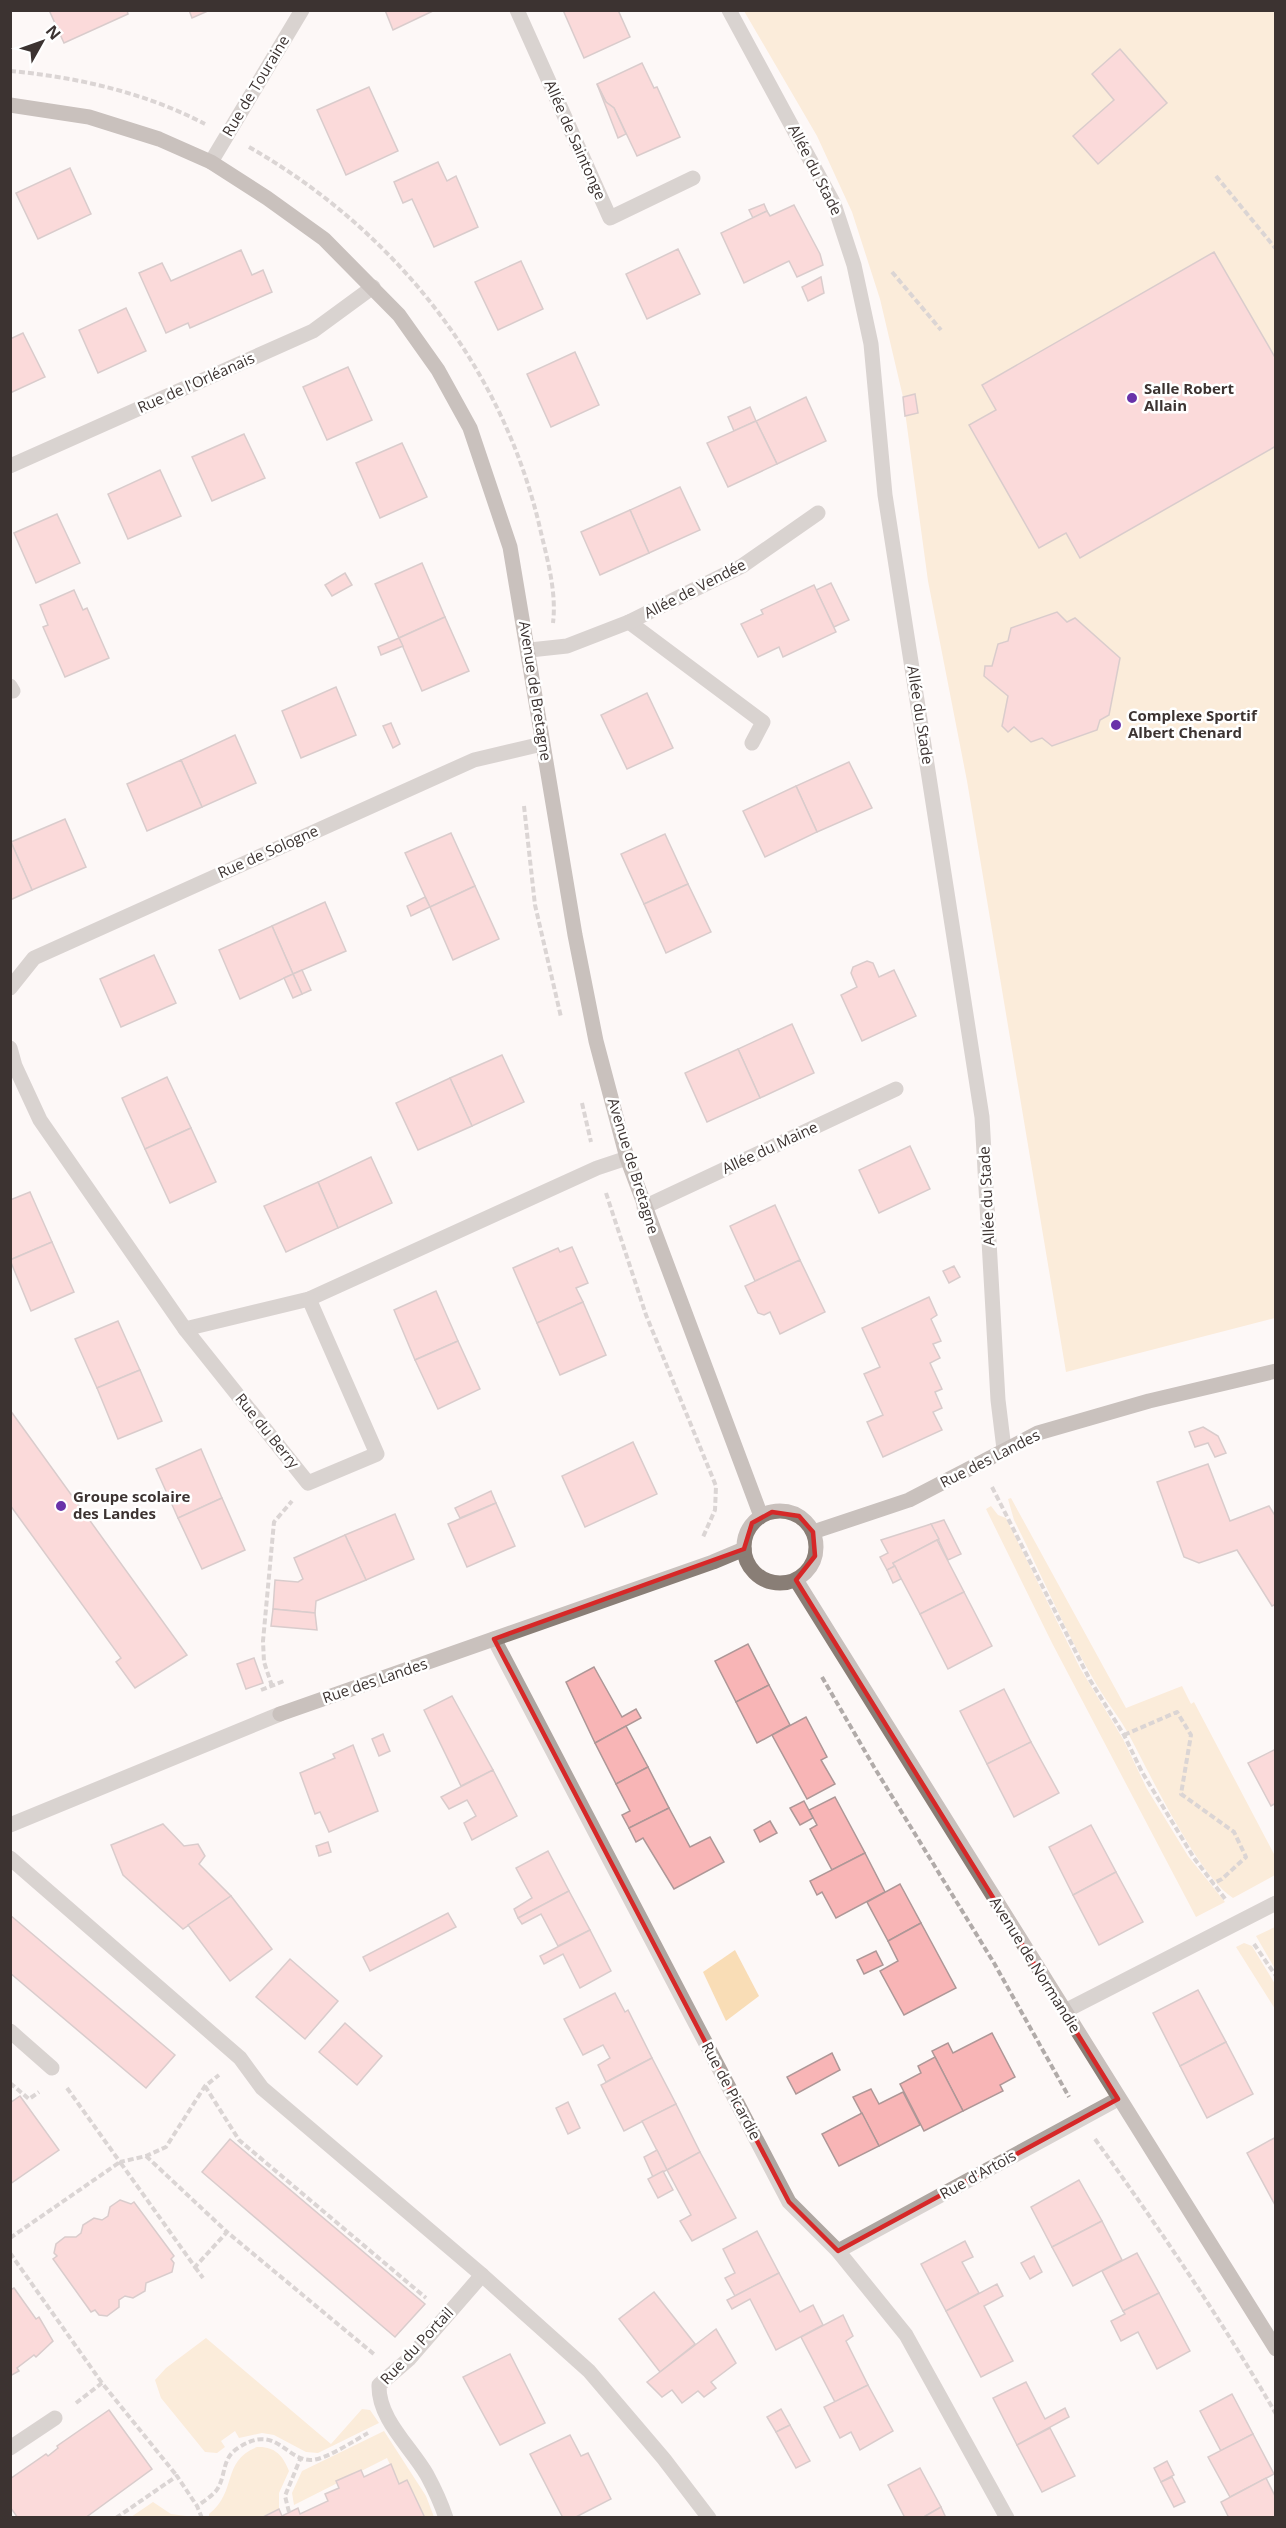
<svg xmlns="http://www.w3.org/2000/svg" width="1286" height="2528" viewBox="0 0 1286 2528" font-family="'Open Sans',sans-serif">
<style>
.green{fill:#f9ddb6}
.building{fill:#f8b5b6;stroke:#ae9797;stroke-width:1.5}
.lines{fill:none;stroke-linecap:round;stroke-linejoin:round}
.path{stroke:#b1aba9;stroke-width:4;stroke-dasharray:6 3;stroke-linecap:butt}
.lane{stroke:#aea6a1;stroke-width:15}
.street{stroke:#aea6a1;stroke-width:15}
.secondary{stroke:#897e76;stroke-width:15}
.marked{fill:none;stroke:#d62828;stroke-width:4.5;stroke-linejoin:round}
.poi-dot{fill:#6932a9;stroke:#fff;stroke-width:2}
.labels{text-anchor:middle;stroke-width:5;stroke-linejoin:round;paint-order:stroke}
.street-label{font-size:15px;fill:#3c3331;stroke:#fff}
.poi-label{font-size:15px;font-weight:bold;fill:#3c3331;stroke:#fff;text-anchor:start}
</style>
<rect width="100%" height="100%" fill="#fdf8f7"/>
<!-- green -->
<g class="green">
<path d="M744,11H1275V1318L1066,1372L967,781L928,581L903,397L880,299L852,212L817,136Z"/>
<path d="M1011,1498L1126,1708L1182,1686L1191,1704L1194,1702L1275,1856V1875L1233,1898C1199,1877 1150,1774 1130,1737C1121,1719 1108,1704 1098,1687C1066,1634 1042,1575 1014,1520L1008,1499Z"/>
<path d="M991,1506L998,1515L1006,1518L1080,1668L1123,1739L1147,1789L1188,1856L1225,1902L1196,1917L1052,1643L986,1509Z"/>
<path d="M1275,1927V1969L1256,1936Z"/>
<path d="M1244,1943L1252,1946L1275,1984V2009L1236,1947Z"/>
<path d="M735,1950L759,1996L726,2021L703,1972Z"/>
<path d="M206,2338L331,2444L362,2409L370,2410L379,2423L318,2453L306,2452L274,2435L262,2433L239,2438L235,2431L221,2441L225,2447L217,2453L205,2452L161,2398L155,2380L166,2368Z"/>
<path d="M384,2431L426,2496L434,2517H425L407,2481L399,2484L387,2458L294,2505L292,2493L302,2471Z"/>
<path d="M257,2447C274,2446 283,2455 289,2471L279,2493V2509L261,2517L209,2518V2514C238,2491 221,2461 257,2447Z"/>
<path d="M153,2502L171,2514L194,2517H131Z"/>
</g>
<!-- building -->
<g class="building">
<path d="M49,10H127L128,14L64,43Z"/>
<path d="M189,10H210L192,18Z"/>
<path d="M385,10H435L393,30Z"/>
<path d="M563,10H618L630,37L584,58Z"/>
<path d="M1120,49L1167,103L1098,164L1073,136L1114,100L1092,74Z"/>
<path d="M642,63L654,88L657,87L680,137L637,156L614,108L606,102L597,84Z"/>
<path d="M597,84L606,102L614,108L626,134L618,138Z"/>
<path d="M369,87L398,151L346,175L317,110Z"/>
<path d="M438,162L447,181L456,176L478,227L434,247L412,199L403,203L394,182Z"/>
<path d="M70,168L91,214L38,239L16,193Z"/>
<path d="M764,204L767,211L753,218L749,210Z"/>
<path d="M794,205L820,254L823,265L797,277L789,261L744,283L721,233L767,211L770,216Z"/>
<path d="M678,249L700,294L647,319L626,274Z"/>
<path d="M241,250L252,275L263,270L272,292L190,328L188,323L166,333L139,273L162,263L171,281Z"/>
<path d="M1214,252L1276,359V446L1080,558L1066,533L1039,548L969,425L996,410L982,385Z"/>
<path d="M521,261L543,309L498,330L475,282Z"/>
<path d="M821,277L824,293L808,301L802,287Z"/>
<path d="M126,308L146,351L98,373L79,330Z"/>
<path d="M23,333L45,377L10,393V339Z"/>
<path d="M575,352L599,405L551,427L527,374Z"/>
<path d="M348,367L372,420L327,440L303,387Z"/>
<path d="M915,394L918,413L905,416L903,397Z"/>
<path d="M806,397L826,441L777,464L756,421Z"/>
<path d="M750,407L756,421L734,431L728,417Z"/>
<path d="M756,421L777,464L728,487L707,443Z"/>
<path d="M244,434L265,478L212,501L192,457Z"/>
<path d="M402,443L427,497L380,518L356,463Z"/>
<path d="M160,470L181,516L128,539L108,494Z"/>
<path d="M680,487L700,530L649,553L630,510Z"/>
<path d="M630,510L649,553L600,575L581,532Z"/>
<path d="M57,514L80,563L36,583L14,533Z"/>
<path d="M422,563L445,617L399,638L375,584Z"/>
<path d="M345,573L352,585L332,596L325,585Z"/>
<path d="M831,583L849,620L834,627L816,590Z"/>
<path d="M814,585L836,632L783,657L779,647L758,657L741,624L763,614L761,610Z"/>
<path d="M74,590L83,610L87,608L109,658L65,677L43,627L48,625L40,605Z"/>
<path d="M1057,612L1067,622L1075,618L1120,658L1109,715L1100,720L1097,730L1052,746L1042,738L1031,742L1014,727L1008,732L1002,726L1008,696L984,676L985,666H992L998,644L1008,641L1011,628Z"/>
<path d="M445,617L469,671L422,691L399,638Z"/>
<path d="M399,638L403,646L381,655L378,647Z"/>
<path d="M336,687L356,735L301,758L282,711Z"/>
<path d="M647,693L673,748L627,769L601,715Z"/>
<path d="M391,723L400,744L393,748L383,726Z"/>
<path d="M235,735L256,783L202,807L181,760Z"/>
<path d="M181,760L202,807L147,831L127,784Z"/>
<path d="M849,762L872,808L817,832L796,786Z"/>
<path d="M796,786L817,832L765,857L743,811Z"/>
<path d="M65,819L86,867L32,890L11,842Z"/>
<path d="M451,833L475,886L430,907L405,853Z"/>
<path d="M665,834L688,884L644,904L621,854Z"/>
<path d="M11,842L32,890L10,900V843Z"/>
<path d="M688,884L711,932L666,953L644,904Z"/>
<path d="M475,886L499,939L453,960L430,907Z"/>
<path d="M425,897L430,907L411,916L407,906Z"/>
<path d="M325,902L346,951L293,974L272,926Z"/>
<path d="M272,926L293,974L240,999L219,950Z"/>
<path d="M154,955L176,1003L121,1027L100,979Z"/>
<path d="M867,961L873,963L879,977L894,970L916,1016L862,1041L841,995L857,987L851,973L853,967Z"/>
<path d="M302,970L311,990L302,994L293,974Z"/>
<path d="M293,974L302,994L293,998L284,978Z"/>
<path d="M792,1024L814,1073L760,1098L738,1049Z"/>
<path d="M738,1049L760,1098L707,1122L685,1073Z"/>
<path d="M502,1055L524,1102L472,1126L450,1078Z"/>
<path d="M167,1077L191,1128L145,1149L122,1098Z"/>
<path d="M450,1078L472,1126L418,1150L396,1103Z"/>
<path d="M191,1128L216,1182L170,1203L145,1149Z"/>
<path d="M910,1146L930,1189L879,1213L859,1170Z"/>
<path d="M371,1157L392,1203L338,1228L318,1182Z"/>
<path d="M318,1182L338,1228L286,1252L264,1206Z"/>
<path d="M30,1192L52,1242L10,1260V1200Z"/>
<path d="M775,1205L800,1260L755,1281L730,1226Z"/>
<path d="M52,1242L74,1292L31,1311L10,1260Z"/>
<path d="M572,1247L588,1283L576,1288L583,1302L537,1323L513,1268L558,1248L560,1252Z"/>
<path d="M800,1260L825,1312L780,1334L770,1312L764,1315L758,1313L745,1286Z"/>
<path d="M954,1266L960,1277L949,1283L943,1271Z"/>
<path d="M436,1291L458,1341L415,1360L394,1310Z"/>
<path d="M929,1297L937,1315L931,1319L941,1341L933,1344L940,1358L930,1363L942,1389L935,1392L942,1408L933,1412L942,1430L883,1457L867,1422L883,1415L864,1374L880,1367L862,1328Z"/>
<path d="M583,1302L606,1355L560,1375L537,1323Z"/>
<path d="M118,1321L140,1370L97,1388L75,1339Z"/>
<path d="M458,1341L480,1389L438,1409L415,1360Z"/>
<path d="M140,1370L162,1421L118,1439L97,1388Z"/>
<path d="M10,1410L187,1655L135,1688L116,1662L121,1658L10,1505Z"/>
<path d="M1203,1427L1218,1436L1226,1453L1215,1457L1208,1443L1195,1447L1189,1432Z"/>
<path d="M633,1442L657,1494L585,1527L562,1476Z"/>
<path d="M201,1449L222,1498L178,1518L156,1469Z"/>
<path d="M1208,1464L1230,1521L1269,1506L1276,1517V1604L1272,1606L1237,1550L1199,1563L1184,1557L1157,1482Z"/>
<path d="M491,1491L496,1503L460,1518L455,1508Z"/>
<path d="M222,1498L245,1550L202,1569L178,1518Z"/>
<path d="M496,1503L515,1546L467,1567L448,1524Z"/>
<path d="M395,1514L414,1559L366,1580L345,1535Z"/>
<path d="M944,1520L961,1554L948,1560L931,1524Z"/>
<path d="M931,1524L939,1539L893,1563L895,1566L887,1570L880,1557L888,1553L881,1540Z"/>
<path d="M345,1535L366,1580L316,1601L315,1613L273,1609L275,1580L298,1582L303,1579L294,1558Z"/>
<path d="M937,1540L964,1592L920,1614L893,1563Z"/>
<path d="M895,1566L901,1579L893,1583L887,1570Z"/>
<path d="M964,1592L992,1646L948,1669L920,1614Z"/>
<path d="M273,1609L315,1613L317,1630L271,1626Z"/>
<path d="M748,1644L769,1685L736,1702L715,1661Z"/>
<path d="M254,1658L263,1683L246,1689L237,1664Z"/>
<path d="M594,1667L622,1717L636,1709L641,1718L595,1743L566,1682Z"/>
<path d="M769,1685L790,1725L757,1743L736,1702Z"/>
<path d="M1004,1689L1031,1742L987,1764L960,1711Z"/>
<path d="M452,1696L493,1770L461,1786L424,1710Z"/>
<path d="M806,1717L827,1757L821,1760L835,1784L807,1799L772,1735Z"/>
<path d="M626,1726L648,1767L616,1784L595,1743Z"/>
<path d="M383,1734L390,1751L379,1756L372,1739Z"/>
<path d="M1031,1742L1059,1793L1014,1817L987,1764Z"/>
<path d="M353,1745L378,1811L329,1832L320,1812L315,1814L300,1773L335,1758L333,1754Z"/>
<path d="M1276,1749V1803L1271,1806L1248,1763Z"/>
<path d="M648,1767L669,1808L629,1828L622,1815L630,1811L616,1784Z"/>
<path d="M493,1770L517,1816L472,1840L464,1823L476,1816L467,1800L449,1809L441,1797Z"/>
<path d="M835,1797L865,1853L832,1870L810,1829L817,1825L809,1810Z"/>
<path d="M804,1801L813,1818L800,1825L790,1808Z"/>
<path d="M669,1808L690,1847L710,1837L724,1862L674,1889L643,1838L636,1842L629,1828Z"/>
<path d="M770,1821L777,1833L760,1842L754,1830Z"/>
<path d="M163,1824L184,1846L198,1844L205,1856L199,1864L231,1896L183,1929L123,1875L111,1845Z"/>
<path d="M1091,1825L1116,1872L1073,1895L1049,1847Z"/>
<path d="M328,1842L331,1852L319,1856L316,1846Z"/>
<path d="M548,1851L569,1891L518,1918L514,1909L532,1898L516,1868Z"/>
<path d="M865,1853L885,1892L836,1918L822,1892L817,1895L810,1881Z"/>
<path d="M1116,1872L1143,1922L1099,1945L1073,1895Z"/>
<path d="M900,1884L921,1923L888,1941L867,1902Z"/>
<path d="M569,1891L590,1930L558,1946L541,1914L522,1924L518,1918Z"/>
<path d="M231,1896L272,1949L230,1981L188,1925Z"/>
<path d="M448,1913L456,1927L370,1971L363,1957Z"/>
<path d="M10,1915L175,2055L146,2088L10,1973Z"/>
<path d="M921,1923L956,1988L904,2015L880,1971L898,1961L888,1941Z"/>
<path d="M590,1930L611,1971L580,1988L563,1954L544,1964L540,1956Z"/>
<path d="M876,1951L883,1965L864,1974L857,1960Z"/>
<path d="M290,1959L338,2001L305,2039L256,1997Z"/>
<path d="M1198,1990L1226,2042L1180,2066L1153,2013Z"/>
<path d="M615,1993L625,2012L628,2010L652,2058L606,2082L598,2065L610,2058L603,2045L583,2055L564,2019Z"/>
<path d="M345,2023L382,2056L357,2085L319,2052Z"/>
<path d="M992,2033L1015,2077L1000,2085L1003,2091L963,2111L932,2051L948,2043L953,2053Z"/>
<path d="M1226,2042L1253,2094L1207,2118L1180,2066Z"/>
<path d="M832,2053L840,2070L796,2094L787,2077Z"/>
<path d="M935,2057L963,2111L924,2131L900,2084L921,2073L918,2066Z"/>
<path d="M652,2058L676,2104L624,2131L601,2085Z"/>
<path d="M871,2089L879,2104L903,2092L920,2125L879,2146L853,2097Z"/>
<path d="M20,2096L59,2150L10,2184V2103Z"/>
<path d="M568,2102L580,2128L568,2134L556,2108Z"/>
<path d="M676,2104L700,2152L667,2170L642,2121Z"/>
<path d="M862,2113L879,2146L839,2166L822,2134Z"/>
<path d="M1276,2137V2204L1275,2205L1247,2153Z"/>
<path d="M230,2139L425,2304L395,2337L202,2172Z"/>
<path d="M657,2150L667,2170L653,2177L644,2157Z"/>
<path d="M700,2152L736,2218L692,2241L680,2221L691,2215L667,2170Z"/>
<path d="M663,2171L673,2190L658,2198L648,2179Z"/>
<path d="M1079,2180L1102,2221L1052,2247L1031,2207Z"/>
<path d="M120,2200L131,2204L134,2202L174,2256L171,2259L174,2263L172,2272L146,2283L145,2291L133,2298L125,2296L119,2300V2307L107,2316L99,2315L95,2310L91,2312L53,2259L57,2256L54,2253L56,2244L65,2237H76L81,2233L83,2225L94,2218L102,2220L108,2216L110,2207Z"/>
<path d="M1102,2221L1122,2260L1073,2286L1052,2247Z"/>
<path d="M757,2231L779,2273L735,2296L725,2278L735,2273L723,2249Z"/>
<path d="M965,2241L973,2257L962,2262L979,2293L946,2311L921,2264Z"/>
<path d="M1137,2253L1159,2293L1123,2311L1102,2271Z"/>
<path d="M1034,2256L1042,2272L1030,2279L1021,2263Z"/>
<path d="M779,2273L800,2312L813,2305L823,2325L776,2350L750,2299L732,2309L727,2300Z"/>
<path d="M997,2284L1003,2296L984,2306L1013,2361L981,2377L946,2311Z"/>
<path d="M14,2288L36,2319L39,2317L53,2341L36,2357L34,2355L17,2368L19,2371L10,2376V2290Z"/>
<path d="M654,2292L695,2344L660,2372L619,2319Z"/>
<path d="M1159,2293L1190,2351L1157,2369L1138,2332L1121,2341L1111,2321L1125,2314L1123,2311Z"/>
<path d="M843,2315L853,2336L846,2341L868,2385L835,2402L801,2337Z"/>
<path d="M716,2329L736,2363L711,2382L716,2388L704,2397L698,2391L682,2403L672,2390L662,2397L647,2382Z"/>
<path d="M510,2354L545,2423L500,2445L463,2377Z"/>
<path d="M1026,2382L1045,2419L1065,2408L1069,2417L1017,2445L993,2398Z"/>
<path d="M868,2385L893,2431L860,2450L851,2432L840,2438L824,2407Z"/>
<path d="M1232,2394L1253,2434L1221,2451L1200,2411Z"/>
<path d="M781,2409L790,2425L776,2432L767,2417Z"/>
<path d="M109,2410L152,2469L85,2518H18L10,2507V2479L46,2454L48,2456L58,2448L57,2446Z"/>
<path d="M790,2425L810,2461L796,2468L776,2432Z"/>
<path d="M1050,2428L1075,2476L1042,2492L1017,2445Z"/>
<path d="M1253,2434L1274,2474L1230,2497L1208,2457Z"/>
<path d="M570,2435L581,2456L588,2453L611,2499L574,2518H563L530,2454Z"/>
<path d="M1167,2461L1174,2475L1161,2482L1154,2468Z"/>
<path d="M391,2464L399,2484L407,2480L425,2518H261L279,2509L282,2516L298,2508L300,2514L328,2501L325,2494L339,2488L336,2481L361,2470L364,2477Z"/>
<path d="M920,2468L941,2507L922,2518H905L888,2485Z"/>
<path d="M1172,2477L1185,2502L1174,2507L1161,2482Z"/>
<path d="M1266,2478L1276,2498V2518H1229L1221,2502Z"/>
<path d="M941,2507L946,2518H922Z"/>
</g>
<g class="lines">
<!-- path -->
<g class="path">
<path d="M10,71C77,77 146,93 205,124"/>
<path d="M249,147C392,229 500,362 539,524C546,555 557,590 553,623"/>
<path d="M1216,176L1276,249"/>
<path d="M892,272L941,330"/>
<path d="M524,806L535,905L561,1017"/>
<path d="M582,1103L591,1142"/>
<path d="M606,1193L646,1315L716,1486L715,1510L703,1537"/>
<path d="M992,1487L1090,1680L1124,1735L1142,1772L1194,1858L1226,1900"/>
<path d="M822,1677L874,1767L994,1963L1069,2097"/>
<path d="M272,1686L264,1662L263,1641L274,1522L292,1501"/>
<path d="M261,1690L284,1681"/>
<path d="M1124,1735L1177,1712L1191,1735L1181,1794L1234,1832L1246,1857L1222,1879L1212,1884"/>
<path d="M1254,1944L1276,1976"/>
<path d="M10,2083L29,2099L39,2092"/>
<path d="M205,2086L239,2140L426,2298"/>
<path d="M67,2088L120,2162L146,2156L166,2147L205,2086L219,2075"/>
<path d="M1095,2139C1159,2228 1221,2319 1276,2414"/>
<path d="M146,2156L227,2232"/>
<path d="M10,2238L120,2162L195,2267L227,2232L375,2355"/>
<path d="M10,2253L102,2383L177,2476"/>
<path d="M195,2267L203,2278"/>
<path d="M76,2403L102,2383"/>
<path d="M289,2512L285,2496L301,2457"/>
<path d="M116,2518L177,2476L197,2506"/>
<path d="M202,2518L197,2506C204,2501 214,2495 218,2488C226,2474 222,2458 238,2448C276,2423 284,2459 310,2460C324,2461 355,2440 368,2433"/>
</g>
<!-- lane -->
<g class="lane">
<path d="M10,2031L52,2068"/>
<path d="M10,2448L55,2418"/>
</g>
<!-- street -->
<g class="street">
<path d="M517,10L610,218L693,178"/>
<path d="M729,10L834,204L854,265L871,344L885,495L982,1117L998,1400L1004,1449"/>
<path d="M211,162L302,10"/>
<path d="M10,466L313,331L373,287"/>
<path d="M629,622L763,722L752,743"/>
<path d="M530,650L567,646L629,622L742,566L818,513"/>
<path d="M10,686L13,691"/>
<path d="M10,988L34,958L474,760L542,744"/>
<path d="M10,1048L15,1066L40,1120L185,1329L309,1299L597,1168L627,1158"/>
<path d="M644,1207L896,1089"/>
<path d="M185,1329L308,1483L377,1454L309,1299"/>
<path d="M494,1639L789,2202L838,2251L906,2335L1007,2518"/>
<path d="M10,1825L280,1714"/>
<path d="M10,1858L240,2058L262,2088L482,2275L589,2371L664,2459L709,2518"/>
<path d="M1065,2011L1276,1903"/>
<path d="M838,2251L1118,2099"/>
<path d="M446,2518C441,2503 434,2488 427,2475C411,2447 378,2419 379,2385L409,2359L482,2275"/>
</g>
<!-- secondary -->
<g class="secondary">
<path d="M10,105L89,117L159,139L211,162L267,198L324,239L399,315L438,370L470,428L510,547L575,935L596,1041L627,1158L761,1516"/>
<circle cx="780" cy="1547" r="36"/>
<path d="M813,1532L909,1500L1038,1433L1149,1401L1276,1371"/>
<path d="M796,1580L1276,2349"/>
<path d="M280,1714L713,1562L744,1549"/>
</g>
</g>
<!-- marked area -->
<path d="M0 0H1286V2528H0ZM772,1512L799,1516L813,1532L815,1556L796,1580L1118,2099L838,2251L789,2202L494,1639L744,1549L752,1523Z" fill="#fdf8f7" fill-opacity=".55" fill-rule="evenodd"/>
<path class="marked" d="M772,1512L799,1516L813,1532L815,1556L796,1580L1118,2099L838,2251L789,2202L494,1639L744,1549L752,1523Z"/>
<!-- markers -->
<g class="poi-dot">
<circle cx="1132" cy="398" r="6"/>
<circle cx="1116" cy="725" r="6"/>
<circle cx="61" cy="1506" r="6"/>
</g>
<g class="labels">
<!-- street labels -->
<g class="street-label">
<text transform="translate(256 86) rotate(-59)" y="5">Rue de Touraine</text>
<text transform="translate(575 140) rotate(66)" y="5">Allée de Saintonge</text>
<text transform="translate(815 170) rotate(63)" y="5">Allée du Stade</text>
<text transform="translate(196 383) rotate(-24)" y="5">Rue de l'Orléanais</text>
<text transform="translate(695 589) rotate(-27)" y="5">Allée de Vendée</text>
<text transform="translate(535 691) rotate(81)" y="5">Avenue de Bretagne</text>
<text transform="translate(920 715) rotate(81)" y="5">Allée du Stade</text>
<text transform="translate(268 852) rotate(-24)" y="5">Rue de Sologne</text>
<text transform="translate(770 1148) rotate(-25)" y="5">Allée du Maine</text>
<text transform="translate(633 1166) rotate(73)" y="5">Avenue de Bretagne</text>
<text transform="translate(987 1196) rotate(-93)" y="5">Allée du Stade</text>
<text transform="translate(267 1431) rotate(51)" y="5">Rue du Berry</text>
<text transform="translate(990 1459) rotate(-27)" y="5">Rue des Landes</text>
<text transform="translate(375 1681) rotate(-19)" y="5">Rue des Landes</text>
<text transform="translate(1035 1965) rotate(58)" y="5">Avenue de Normandie</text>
<text transform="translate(731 2091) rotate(62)" y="5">Rue de Picardie</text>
<text transform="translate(978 2175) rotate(-29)" y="5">Rue d'Artois</text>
<text transform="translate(417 2346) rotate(-47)" y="5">Rue du Portail</text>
</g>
<!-- poi labels -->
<g class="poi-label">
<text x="1144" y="394">Salle Robert<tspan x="1144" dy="17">Allain</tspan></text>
<text x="1128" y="721">Complexe Sportif<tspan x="1128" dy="17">Albert Chenard</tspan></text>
<text x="73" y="1502">Groupe scolaire<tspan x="73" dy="17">des Landes</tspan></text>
</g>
</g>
<!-- border -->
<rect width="1286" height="2528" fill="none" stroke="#3c3331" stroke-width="24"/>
<!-- north arrow -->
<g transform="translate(42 42) rotate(50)" stroke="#ffffff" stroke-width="4.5" paint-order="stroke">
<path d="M0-4.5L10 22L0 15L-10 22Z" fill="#3c3331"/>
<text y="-9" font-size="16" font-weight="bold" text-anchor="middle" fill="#3c3331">N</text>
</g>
</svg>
